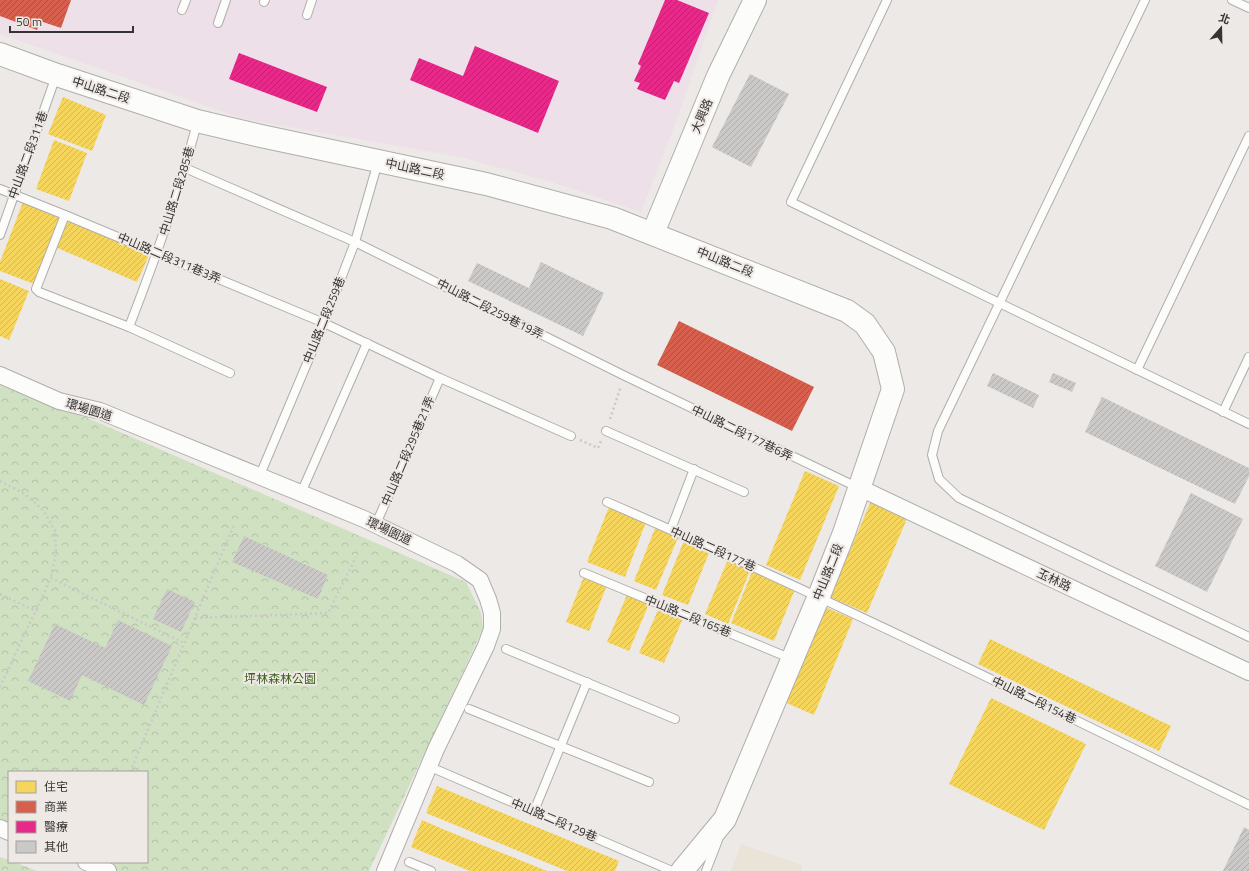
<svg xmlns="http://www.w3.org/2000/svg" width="1249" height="871" viewBox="0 0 1249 871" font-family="'Titillium Web','Noto Sans TC',sans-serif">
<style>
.education{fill:#eae4d8}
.medical{fill:#ede0e8}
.forest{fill:url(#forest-crowns)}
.homes{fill:url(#homes-hatch)}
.shops{fill:url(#shops-hatch)}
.health{fill:url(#health-hatch)}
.building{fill:url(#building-hatch)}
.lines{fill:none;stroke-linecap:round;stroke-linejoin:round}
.lane-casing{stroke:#b0aead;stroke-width:10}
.street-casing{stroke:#b0aead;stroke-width:18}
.secondary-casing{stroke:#b0aead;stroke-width:24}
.path{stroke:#cac9c8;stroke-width:2.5;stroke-dasharray:2 3;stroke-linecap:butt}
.lane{stroke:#fcfcfb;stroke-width:8}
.street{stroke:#fcfcfb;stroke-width:16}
.secondary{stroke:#fcfcfb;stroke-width:22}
.labels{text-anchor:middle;stroke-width:4;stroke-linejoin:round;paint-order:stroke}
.street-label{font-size:12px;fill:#363433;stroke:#eee9e5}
.park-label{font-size:12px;fill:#3a6118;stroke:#eee9e5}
</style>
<defs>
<pattern id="forest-crowns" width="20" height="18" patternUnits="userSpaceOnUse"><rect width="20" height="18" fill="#cfe1c1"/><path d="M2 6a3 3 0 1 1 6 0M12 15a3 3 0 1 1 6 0" fill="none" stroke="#b2c2a6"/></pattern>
<pattern id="homes-hatch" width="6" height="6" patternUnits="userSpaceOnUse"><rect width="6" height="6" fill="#f6d55c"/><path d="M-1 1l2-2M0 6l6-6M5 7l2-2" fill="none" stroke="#d4b750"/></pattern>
<pattern id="shops-hatch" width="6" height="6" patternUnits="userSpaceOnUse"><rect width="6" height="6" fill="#d6604d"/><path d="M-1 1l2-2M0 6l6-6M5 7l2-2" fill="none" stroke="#ae5041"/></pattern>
<pattern id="health-hatch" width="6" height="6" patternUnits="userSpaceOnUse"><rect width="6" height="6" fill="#e7298a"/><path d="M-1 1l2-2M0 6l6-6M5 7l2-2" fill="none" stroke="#bc2471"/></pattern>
<pattern id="building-hatch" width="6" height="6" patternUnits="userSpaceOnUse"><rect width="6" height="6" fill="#cac9c7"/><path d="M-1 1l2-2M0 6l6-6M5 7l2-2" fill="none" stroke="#aeadab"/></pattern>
</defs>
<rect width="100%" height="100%" fill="#ece9e7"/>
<!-- education -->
<path class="education" d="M741,844L802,865L801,871H731Z"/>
<!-- medical -->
<path class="medical" d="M0,0H718L676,122L641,212L558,184L461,157L244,119L0,34Z"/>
<!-- forest -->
<g class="forest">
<path d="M0,380L466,582L481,613L483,629L369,871H113L89,862H147V772H9V832L0,828Z"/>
<path d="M0,857L9,860V862H14L37,871H0Z"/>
</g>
<!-- homes -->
<g class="homes">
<path d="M63,97L106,115L92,151L48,134Z"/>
<path d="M54,140L87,153L69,201L36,189Z"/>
<path d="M23,202L60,216L34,284L0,271V262Z"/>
<path d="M67,218L150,253L137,282L55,247Z"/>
<path d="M0,279L29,291L9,340L0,336Z"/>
<path d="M805,471L839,486L800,580L766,565Z"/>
<path d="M871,501L908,516L867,613L830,597Z"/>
<path d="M609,507L646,522L625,577L587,562Z"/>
<path d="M656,526L679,535L656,590L634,581Z"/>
<path d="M685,538L711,548L688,605L662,595Z"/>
<path d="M729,557L752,566L728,624L705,614Z"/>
<path d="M752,572L795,589L774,641L731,623Z"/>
<path d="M584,576L607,585L589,631L566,622Z"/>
<path d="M627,595L649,604L629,651L607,642Z"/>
<path d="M820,605L853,619L814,715L782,701Z"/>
<path d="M659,608L683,618L664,663L639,653Z"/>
<path d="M990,639L1171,726L1159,751L978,664Z"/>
<path d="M991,698L1086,744L1044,830L949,784Z"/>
<path d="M437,786L619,861L615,871H567L426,813Z"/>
<path d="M422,820L445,830L547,871H470L433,856L411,847Z"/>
</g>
<!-- shops -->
<g class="shops">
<path d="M0,0H71L61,28L40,21L37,30L0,16Z"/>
<path d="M679,321L814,387L792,431L657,365Z"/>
</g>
<!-- health -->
<g class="health">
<path d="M665,0H677L709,13L679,83L674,81L665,100L637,89L640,83L634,81L641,66L638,64Z"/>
<path d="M475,46L559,81L538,133L410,80L419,58L463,76Z"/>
<path d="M239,53L327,87L317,112L229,79Z"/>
</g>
<!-- building -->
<g class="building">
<path d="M750,74L789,94L751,167L712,147Z"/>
<path d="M541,262L604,293L583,336L468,281L477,263L529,288Z"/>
<path d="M993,373L1039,395L1033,408L987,386Z"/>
<path d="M1053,373L1076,383L1072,392L1049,382Z"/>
<path d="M1102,397L1249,468V476L1235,504L1085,432Z"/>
<path d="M1191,493L1243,519L1207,592L1155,566Z"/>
<path d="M244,536L328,575L318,599L232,562Z"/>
<path d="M167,589L195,602L181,632L153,619Z"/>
<path d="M118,620L172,646L144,705L82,675L70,701L28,681L55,624L105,648Z"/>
<path d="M1244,827L1249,830V871H1223Z"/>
</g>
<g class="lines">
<defs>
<g id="lane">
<path d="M887,0L791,202L1249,424"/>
<path d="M1145,0L938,431L932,455L939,479L959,498L1249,637"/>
<path d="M1232,0L1249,8"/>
<path d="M264,2L265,0"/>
<path d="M182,10L186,0"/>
<path d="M307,15L312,0"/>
<path d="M218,23L226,0"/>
<path d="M185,168L355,242L625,376L859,488"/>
<path d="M0,189L65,215L324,323L440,378L571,436"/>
<path d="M65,215L36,289L39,292L129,327L230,373"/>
<path d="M0,235L56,76"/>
<path d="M129,327C155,260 179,193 197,123"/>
<path d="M1137,370L1249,136"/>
<path d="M1223,412L1249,357"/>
<path d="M606,431L744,492"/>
<path d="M260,475L324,323L355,242L378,162"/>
<path d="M301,493L367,343"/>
<path d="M607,502C825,596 1036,701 1249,805"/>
<path d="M376,524L440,378"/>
<path d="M671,529L694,469"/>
<path d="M584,573L792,659"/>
<path d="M506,649L675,719"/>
<path d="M469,709L649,782"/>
<path d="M435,769L672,871"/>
<path d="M534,811L587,682"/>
<path d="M409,862L431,871"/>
<path d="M706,871L718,840"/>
</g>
<g id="street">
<path d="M0,375L59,401L100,411L364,519L457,564L480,580L488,599L492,613V629L486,646L436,749L385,871"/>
<path d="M860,488L1249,672"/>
<path d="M0,828L9,832"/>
<path d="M86,862L108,871"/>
</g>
<g id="secondary">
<path d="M0,54L57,75L197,121L261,136L486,184L612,218L847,311L865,324L884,352L893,389L844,533L819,596L725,819L682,871"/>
<path d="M653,233L718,76L755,0"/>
</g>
</defs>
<!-- lane casing -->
<use href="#lane" class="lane-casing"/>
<!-- street casing -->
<use href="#street" class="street-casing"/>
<!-- secondary casing -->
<use href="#secondary" class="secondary-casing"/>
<!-- path -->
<g class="path">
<path d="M610,419L621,386"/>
<path d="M580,440L598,448L601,441"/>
<path d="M0,481L25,494L43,510L55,531L56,552L51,578"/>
<path d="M0,594L36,611L37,610"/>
<path d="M195,618L328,613L356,557"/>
<path d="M0,687L51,578L184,643"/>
<path d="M130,772L234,525"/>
</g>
<!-- lane -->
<use href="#lane" class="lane"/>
<!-- street -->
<use href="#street" class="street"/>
<!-- secondary -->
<use href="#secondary" class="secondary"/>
</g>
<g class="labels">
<!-- street labels -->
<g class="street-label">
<text transform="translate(101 90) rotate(18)" y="4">中山路二段</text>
<text transform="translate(702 116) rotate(-67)" y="4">大興路</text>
<text transform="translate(28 155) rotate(-70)" y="4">中山路二段311巷</text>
<text transform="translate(415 169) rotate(12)" y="4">中山路二段</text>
<text transform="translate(177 191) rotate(-73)" y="4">中山路二段285巷</text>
<text transform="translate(169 258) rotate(23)" y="4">中山路二段311巷3弄</text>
<text transform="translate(725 262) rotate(22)" y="4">中山路二段</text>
<text transform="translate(490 309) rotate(27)" y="4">中山路二段259巷19弄</text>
<text transform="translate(324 320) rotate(-68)" y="4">中山路二段259巷</text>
<text transform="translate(89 410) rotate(17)" y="4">環場園道</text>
<text transform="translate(742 433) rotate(26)" y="4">中山路二段177巷6弄</text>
<text transform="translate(408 451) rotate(-67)" y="4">中山路二段295巷21弄</text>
<text transform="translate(389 531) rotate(25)" y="4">環場園道</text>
<text transform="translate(713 549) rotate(24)" y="4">中山路二段177巷</text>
<text transform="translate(828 572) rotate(-68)" y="4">中山路二段</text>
<text transform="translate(1054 580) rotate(25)" y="4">玉林路</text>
<text transform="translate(688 616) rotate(22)" y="4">中山路二段165巷</text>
<text transform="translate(1034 700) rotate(26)" y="4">中山路二段154巷</text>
<text transform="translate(554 820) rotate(23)" y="4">中山路二段129巷</text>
</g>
<!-- park labels -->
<g class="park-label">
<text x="280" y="683">坪林森林公園</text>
</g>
</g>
<!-- legend -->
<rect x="8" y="771" width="140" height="92" fill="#eee9e5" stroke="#a4a19e"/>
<rect x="16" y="781" width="20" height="12" fill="#f6d55c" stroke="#a4a19e"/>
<text x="44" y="791" font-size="12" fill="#363433">住宅</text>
<rect x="16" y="801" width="20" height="12" fill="#d6604d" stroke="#a4a19e"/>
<text x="44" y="811" font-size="12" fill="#363433">商業</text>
<rect x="16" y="821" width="20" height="12" fill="#e7298a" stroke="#a4a19e"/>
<text x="44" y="831" font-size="12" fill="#363433">醫療</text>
<rect x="16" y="841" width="20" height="12" fill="#cac9c7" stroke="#a4a19e"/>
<text x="44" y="851" font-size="12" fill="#363433">其他</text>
<!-- north arrow -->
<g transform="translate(1221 28) rotate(20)" stroke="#eee9e5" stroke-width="3" paint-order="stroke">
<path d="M0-3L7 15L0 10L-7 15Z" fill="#363433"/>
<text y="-6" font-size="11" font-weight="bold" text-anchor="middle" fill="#363433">北</text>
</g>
<!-- scale -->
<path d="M10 26v6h123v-6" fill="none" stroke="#363433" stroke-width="2"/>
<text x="16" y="26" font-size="12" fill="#363433" stroke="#eee9e5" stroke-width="3" paint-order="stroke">50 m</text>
</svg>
